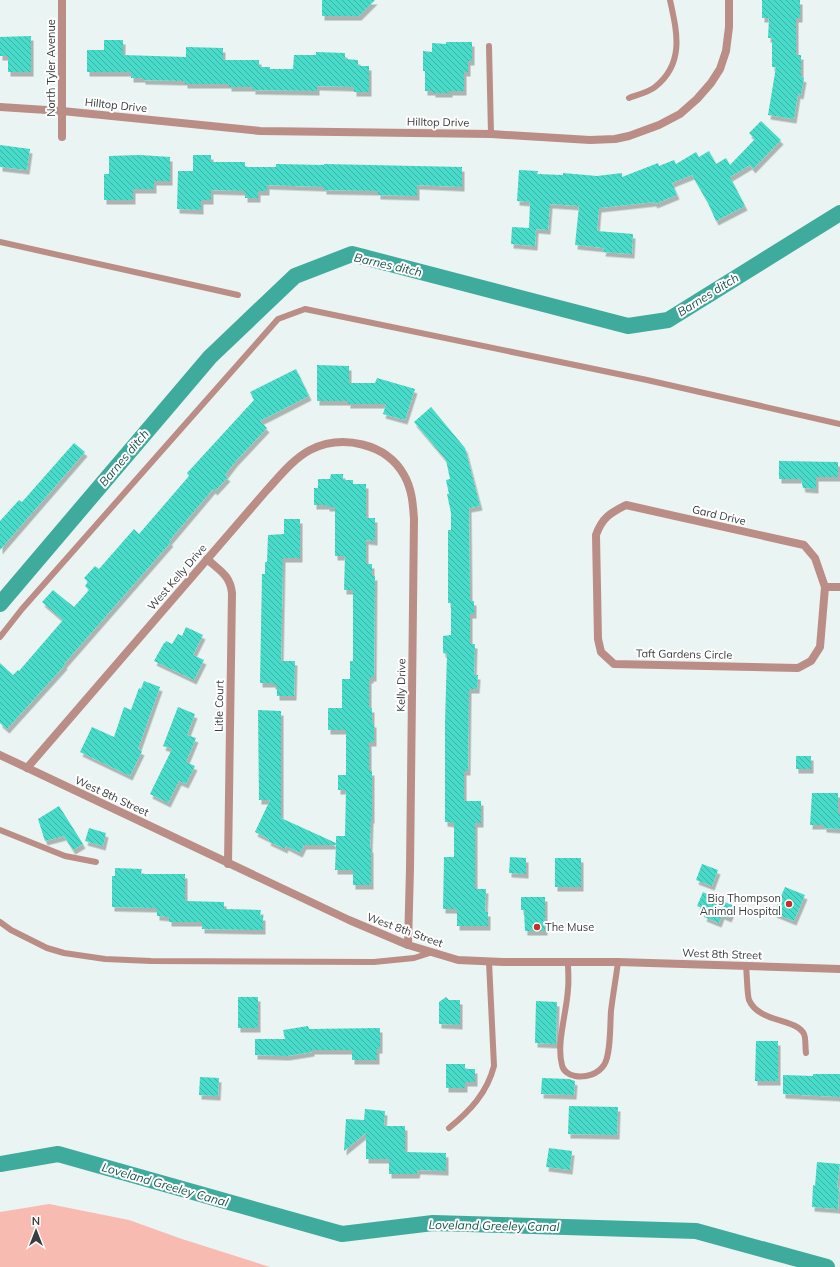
<svg xmlns="http://www.w3.org/2000/svg" width="840" height="1267" viewBox="0 0 840 1267" font-family="Mulish,sans-serif">
<style>
.park{fill:#f8bbb2}
.lines{fill:none;stroke-linecap:round;stroke-linejoin:round}
.canal{stroke:#3eab9d;stroke-width:16}
.building{fill:url(#building-back-hatch);filter:url(#shadow)}
.service{stroke:#bb8d87;stroke-width:6}
.minor{stroke:#bb8d87;stroke-width:8}
.poi-dot{fill:#c0322b;stroke:#fff;stroke-width:1.5}
.labels{text-anchor:middle;stroke-width:4;stroke-linejoin:round;paint-order:stroke}
.street-label{font-size:11px;fill:#393d3d;stroke:#fff}
.poi-label{font-size:11px;fill:#393d3d;stroke:#fff;text-anchor:end}
.water-label{font-size:12px;font-style:italic;fill:#18554d;stroke:#fff}
</style>
<defs>
<pattern id="building-back-hatch" width="6" height="6" patternUnits="userSpaceOnUse"><rect width="6" height="6" fill="#48dbc9"/><path d="M-1 5l2 2M0 0l6 6M5-1l2 2" fill="none" stroke="#3db3a4"/></pattern>
<filter id="shadow"><feDropShadow dx="2.5" dy="4.5" stdDeviation="0" flood-color="#0004"/></filter>
</defs>
<rect width="100%" height="100%" fill="#eaf4f2"/>
<!-- park -->
<path class="park" d="M49,1204L129,1220L182,1239L270,1267H0V1212Z"/>
<g class="lines">
<!-- canal -->
<g class="canal">
<path d="M0,604L210,357L295,276L352,254L628,326L668,320L840,213"/>
<path d="M0,1164L58,1154L342,1234L433,1223L696,1231L827,1267"/>
</g>
</g>
<!-- building -->
<g class="building">
<path d="M322,0H375L359,16H322Z"/>
<path d="M762,0H800V18H796V55H801V77L804,78L801,95L798,94L794,119L768,115L776,67H772V38H768L769,18H762Z"/>
<path d="M31,36V72H8V56H0V37Z"/>
<path d="M104,40H123V55L186,57V47L223,48V60H259V67H270V69H293L294,55H316V52L345,53V59L358,60V66H369V92H354V87L317,86V91L253,90V87H229V84H185V81L143,80V78H131V72H87V50H104Z"/>
<path d="M446,42H472V61H468V72H464V91H450V93H433V91H425V71H423V51L432,52V43L446,44Z"/>
<path d="M761,121L781,140L753,169L750,165L730,177L745,206L716,221L708,203L692,175L672,183L677,195L655,204L654,202L599,208L597,231L633,234L632,254L603,252L604,248L575,245L579,206L550,204L548,230L536,229L535,246L511,244L512,227L529,228L530,202L517,201L519,170L538,171L537,174L563,175V173L597,176L622,173V177L658,163L659,166L674,160L676,164L696,152L699,157L709,151L716,164L726,158L730,165L755,139L749,133Z"/>
<path d="M0,145L30,149L27,170L0,167Z"/>
<path d="M140,155L170,157V181H154V189H133V200H104V174H109V156Z"/>
<path d="M193,155H211V162H245V167H276V164L324,165V164L462,167V187L417,185V196L378,195V191L324,190V187L267,185V191H258V198H245V191L211,190V200H201V210L177,209L178,171H193Z"/>
<path d="M317,365L349,366V383H375L377,378L415,389L405,420L383,414L386,404H348V401H317Z"/>
<path d="M296,369L309,396L260,421L267,428L235,462L225,475L228,477L215,491L213,489L169,541L171,542L64,664L65,665L7,729L0,723V663L13,675L18,670L19,671L63,620L42,602L53,590L74,607L89,590L85,586L88,582L84,578L95,566L99,569L134,529L139,534L189,476L187,473L254,400L250,392Z"/>
<path d="M431,407L465,448L480,506L469,508L470,601H474V614H470V644H475L474,675H478L477,689H469L468,771H464V801H481V823H475V889H486L485,912H488V926H457V909H443L444,857H454V823L445,822V722L447,654L443,653V636L451,635V603H448V530H451V513L447,494H449L446,480L450,479L446,460L414,422Z"/>
<path d="M74,443L85,452L0,550V521L19,500L22,502Z"/>
<path d="M779,461L838,462V477H816V489L803,488L801,479H779Z"/>
<path d="M331,474H343V480H353V484H366V518H375V541L366,540V564H372V576H375L374,677H371V679H369V708H372V723H374V742H369V771H372V819H371L370,848H371V885H353V870H335L336,845H304L300,853L286,846L285,849L268,841L269,839L255,832L270,800H259L258,710L281,711V818L336,843V836H345L346,790H338V775H346V730H328V708H342V679H350V661H353V590H344L345,556H335V507H327V505H314V488H318V479H330Z"/>
<path d="M284,519H300V558H283L281,661H295L294,696H277V685H273V683H260L262,574H265V562H267L268,535L284,534Z"/>
<path d="M186,627L203,635L193,655L204,660L194,680L154,661L164,643H165L166,641L172,644L178,634L182,636Z"/>
<path d="M144,681L160,687L138,749L142,751L130,776L80,752L92,727L114,737L124,707L131,710L139,688L141,689Z"/>
<path d="M178,707L195,714L187,735L196,738L186,762L195,766L186,784L179,781L168,803L150,794L172,749L163,746Z"/>
<rect x="796" y="756" width="15" height="13"/>
<path d="M812,793H838V813H840V829L824,828V825H810Z"/>
<path d="M59,806L83,844L73,850L64,836L45,841L38,819Z"/>
<path d="M89,828L106,833L103,846L85,841Z"/>
<path d="M510,857L526,858V874L509,873Z"/>
<rect x="555" y="858" width="26" height="29"/>
<path d="M702,864L718,870L712,886L696,880Z"/>
<path d="M115,868L142,869L141,874H185V901L224,902V909L261,910L260,916H263V930L202,929V922H169V917L157,916V908L112,907V876H115Z"/>
<path d="M785,887L805,895L794,921L774,913Z"/>
<path d="M703,892L734,906L729,918L722,915L719,923L704,917L707,910L697,906Z"/>
<path d="M521,897H545V931H525L524,910H521Z"/>
<rect x="238" y="997" width="20" height="31"/>
<path d="M446,997L449,1000H460V1025L439,1024V1002Z"/>
<path d="M536,1001L557,1002L556,1044L535,1043Z"/>
<path d="M308,1026L309,1029L380,1028V1049H377V1060H352V1050H312V1052L287,1056L255,1055V1039H285L283,1030Z"/>
<path d="M756,1041H778V1081H755Z"/>
<path d="M446,1064H465V1069H475V1082H465V1088H446Z"/>
<path d="M813,1074H840V1097L783,1094V1075L813,1076Z"/>
<path d="M200,1077L219,1078L218,1096L199,1095Z"/>
<path d="M542,1078L569,1079L575,1081L574,1095L541,1094Z"/>
<path d="M569,1106L618,1107L617,1135L568,1134Z"/>
<path d="M365,1109L385,1111L384,1126H405V1152L446,1153V1171L418,1170L417,1174H389V1159H366V1133L344,1151L346,1119L364,1120Z"/>
<path d="M549,1148L572,1151L570,1170L546,1167Z"/>
<path d="M817,1162L840,1164L837,1187L839,1188L838,1209L812,1207L813,1185L815,1186Z"/>
</g>
<g class="lines">
<!-- service -->
<g class="service">
<path d="M489,46L491,134"/>
<path d="M629,98C637,95 649,92 655,87C685,63 677,32 670,0"/>
<path d="M0,242L238,295"/>
<path d="M0,637L22,609L278,319L305,309L647,380L840,424"/>
<path d="M0,830L65,856L96,862"/>
<path d="M0,922L11,930L47,948L64,953L105,959L151,961L374,962L414,958L433,952"/>
<path d="M568,962C568,971 569,980 568,989C567,1011 556,1044 562,1065C563,1071 569,1075 575,1076C586,1078 598,1074 604,1065C611,1055 610,1023 611,1011C613,994 616,978 618,962"/>
<path d="M746,966C747,974 747,994 749,1000C759,1023 796,1018 804,1034C806,1038 805,1047 806,1053"/>
<path d="M449,1128C470,1111 487,1093 494,1066L489,962"/>
</g>
<!-- minor -->
<g class="minor">
<path d="M62,0V137"/>
<path d="M0,107L62,111L260,131L491,134L590,140L615,139L629,136L659,125L680,114L697,99L711,83L720,69L726,51L729,27V0"/>
<path d="M626,505L804,545L815,558L825,587L820,647L811,661L798,668L614,664L601,652L598,639L596,535C602,518 610,513 626,505Z"/>
<path d="M207,559C220,571 230,575 232,593L228,864"/>
<path d="M825,587H840"/>
<path d="M0,755L349,920L408,945L458,960L503,962H618L840,969"/>
<path d="M27,768L266,491C279,477 293,459 310,450C342,434 386,443 404,475C412,489 413,504 414,519L410,869L408,945"/>
</g>
</g>
<!-- markers -->
<g class="poi-dot">
<circle cx="789" cy="904" r="4"/>
<circle cx="537" cy="927" r="4"/>
</g>
<g class="labels">
<!-- street labels -->
<g class="street-label">
<text transform="translate(51 68) rotate(-90)" y="4">North Tyler Avenue</text>
<text transform="translate(116 105) rotate(6)" y="4">Hilltop Drive</text>
<text transform="translate(438 122) rotate(1)" y="4">Hilltop Drive</text>
<text transform="translate(719 515) rotate(13)" y="4">Gard Drive</text>
<text transform="translate(177 577) rotate(-49)" y="4">West Kelly Drive</text>
<text transform="translate(684 654) rotate(1)" y="4">Taft Gardens Circle</text>
<text transform="translate(401 685) rotate(-89)" y="4">Kelly Drive</text>
<text transform="translate(219 706) rotate(-89)" y="4">Litle Court</text>
<text transform="translate(112 796) rotate(25)" y="4">West 8th Street</text>
<text transform="translate(405 930) rotate(20)" y="4">West 8th Street</text>
<text transform="translate(722 954) rotate(2)" y="4">West 8th Street</text>
</g>
<!-- poi labels -->
<g class="poi-label">
<text x="781" y="902">Big Thompson<tspan x="781" dy="13">Animal Hospital</tspan></text>
<text x="545" y="931" text-anchor="start">The Muse</text>
</g>
<!-- water labels -->
<g class="water-label">
<text transform="translate(388 265) rotate(13)" y="4">Barnes ditch</text>
<text transform="translate(708 295) rotate(-32)" y="4">Barnes ditch</text>
<text transform="translate(124 458) rotate(-50)" y="4">Barnes ditch</text>
<text transform="translate(165 1185) rotate(16)" y="4">Loveland Greeley Canal</text>
<text transform="translate(494 1226) rotate(1)" y="4">Loveland Greeley Canal</text>
</g>
</g>
<!-- north arrow -->
<g transform="translate(36 1231)" stroke="#ffffff" stroke-width="3" paint-order="stroke">
<path d="M0-3L7 15L0 10L-7 15Z" fill="#393d3d"/>
<text y="-6" font-size="11" font-weight="bold" text-anchor="middle" fill="#393d3d">N</text>
</g>
</svg>
